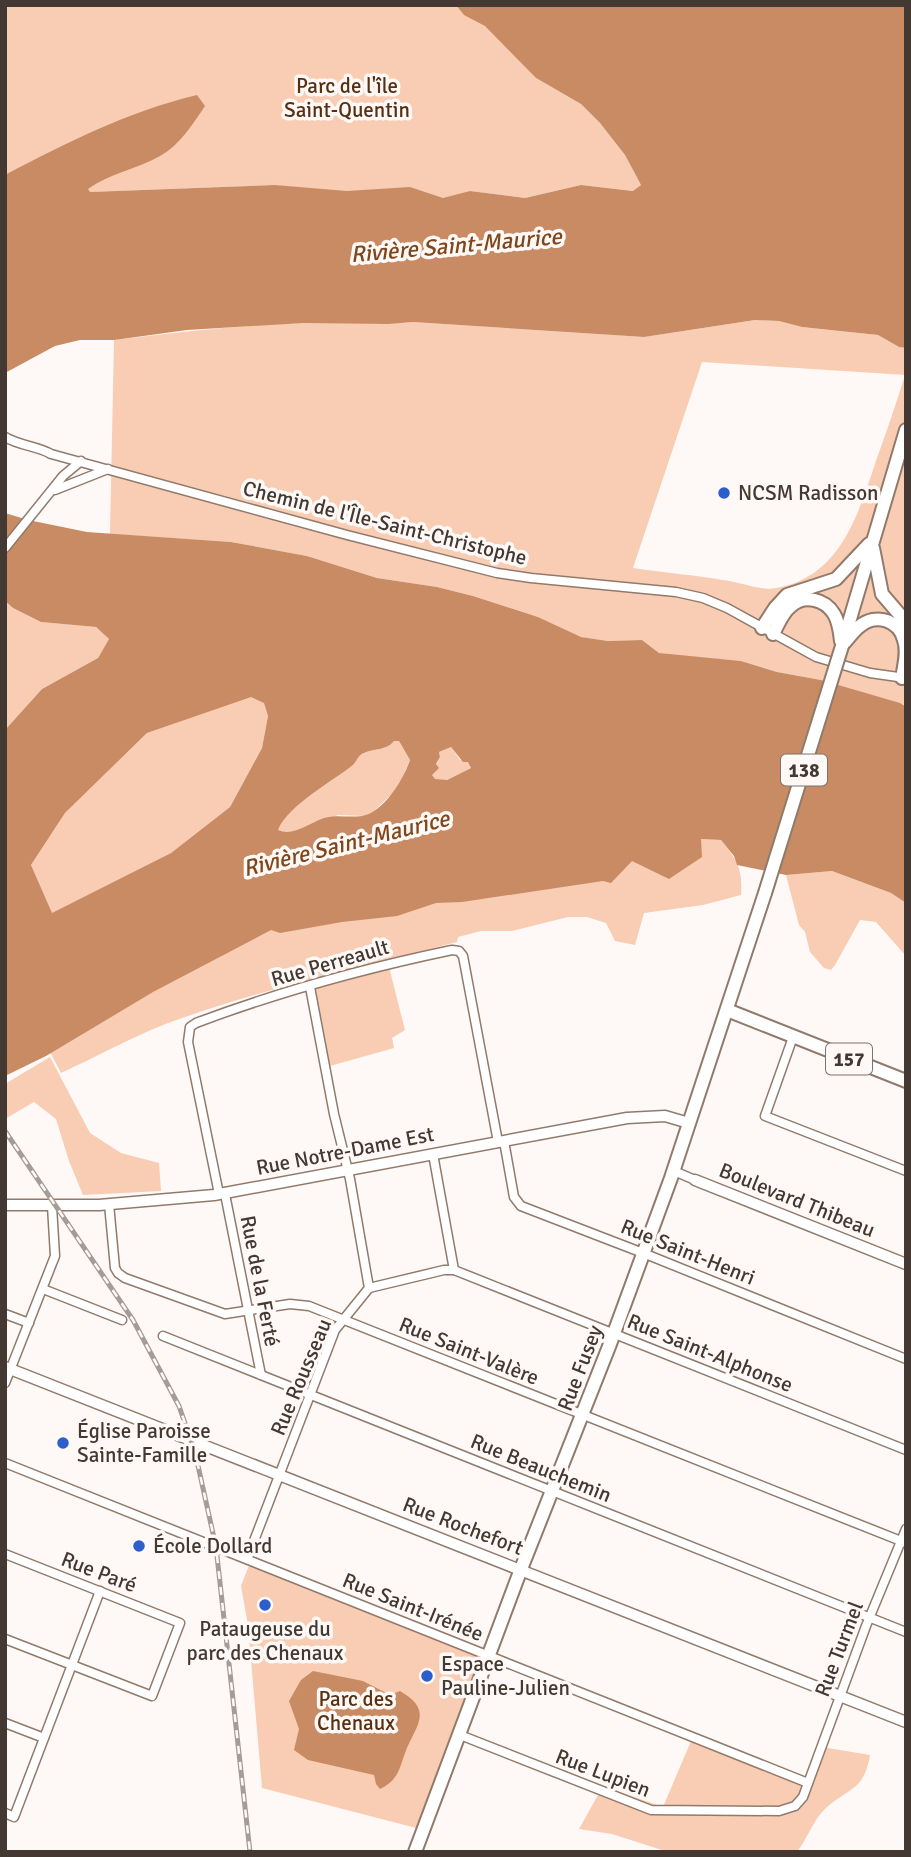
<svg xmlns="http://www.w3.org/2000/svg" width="911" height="1857" viewBox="0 0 911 1857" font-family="Signika,sans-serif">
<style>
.green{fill:#f8cdb3;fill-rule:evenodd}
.water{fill:#c88b63;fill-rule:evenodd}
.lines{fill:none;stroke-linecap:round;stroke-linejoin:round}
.minor-casing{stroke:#917a6b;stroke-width:11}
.tertiary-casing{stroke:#917a6b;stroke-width:13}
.primary-casing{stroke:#917a6b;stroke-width:16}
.minor{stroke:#fff;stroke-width:8}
.tertiary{stroke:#fff;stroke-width:10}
.primary{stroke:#fff;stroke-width:12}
.rail-casing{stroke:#a39c97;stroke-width:5}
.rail{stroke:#fef9f6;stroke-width:2.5;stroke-dasharray:8;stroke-linecap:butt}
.primary-bridge-casing{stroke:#917a6b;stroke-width:16;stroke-linecap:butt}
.primary-bridge{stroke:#fff;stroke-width:12}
.poi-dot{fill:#2d5ecc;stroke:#fef9f6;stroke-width:2.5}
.labels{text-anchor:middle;stroke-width:7;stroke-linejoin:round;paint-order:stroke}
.shield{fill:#fef9f6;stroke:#7b736d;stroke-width:2}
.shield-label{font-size:19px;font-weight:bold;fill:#433932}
.park-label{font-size:21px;fill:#582f11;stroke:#fef9f6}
.poi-label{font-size:21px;fill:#433932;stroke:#fef9f6;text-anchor:start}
.street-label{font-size:21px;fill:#433932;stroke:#fef9f6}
.water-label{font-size:23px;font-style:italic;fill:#804519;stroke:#fef9f6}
</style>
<rect width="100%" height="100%" fill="#fef9f6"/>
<!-- green -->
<g class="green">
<path d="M5,5H506L536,78L581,104L600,123L625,155L641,185L634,191L581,185L525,198L470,191L425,212L275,185L90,192L5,204Z"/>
<path d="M755,320L779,321L802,327L878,335L899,347L906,348V707L821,680L777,672L741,661L671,655L659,653L642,640L608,641L580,637L538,617L473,596L437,587L377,578L307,556L231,542L110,534L114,340C177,332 240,325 304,323C340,322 376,325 413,322L644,337ZM702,362L905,375C896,404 886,433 876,461C858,514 841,577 776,588C761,591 743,583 729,581C697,575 665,573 633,568Z"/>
<path d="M5,601L13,608L41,622L96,627L109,639L98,658L42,689L5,730Z"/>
<path d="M251,696L264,702L268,716L262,748L230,807L171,853L52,914L31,865L65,813L147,733Z"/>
<path d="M394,741H399L410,760L397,789L374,811L365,816L338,815L292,832L284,833L278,830C287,805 333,782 353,765C357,761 358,755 364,753C374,748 386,751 394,741Z"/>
<path d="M451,747L460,760L468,761L471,768L447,780H435L432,775L440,757L439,752Z"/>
<path d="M701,839L721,840C737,860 743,869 741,895L703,905L644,913L635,945L615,941L606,923L587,917H568L512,931H481L458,937L457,942C361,967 262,989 168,1023C132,1037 96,1057 61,1073L49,1050L269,926Z"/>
<path d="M832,871L891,893L906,903V956L876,922L860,920L835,965L831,970L824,968L810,952L805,932L799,925L786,875Z"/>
<path d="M389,967L405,1030L392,1038L394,1048L330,1066L313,985Z"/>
<path d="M50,1057L90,1133L121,1153L159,1163L161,1191L83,1195L69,1161L56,1119L34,1102L5,1119V1084Z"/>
<path d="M250,1563L483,1655L420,1829L262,1788L248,1625L241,1586Z"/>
<path d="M694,1734L809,1779L822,1747L870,1755C864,1792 847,1788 825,1809C814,1819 807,1839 797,1852H668L612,1834L579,1829L603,1786L663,1807Z"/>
</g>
<!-- water -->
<g class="water">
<path d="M456,5H906V348L899,347L878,335L802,327L779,321L755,320L644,337L413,322L388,324L304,323L187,330L114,340H80L55,346L5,373V175C68,142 127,112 197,95L205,106C192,125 180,145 160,156C137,169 110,173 88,189L90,192L275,185L347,191L410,187L443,198L470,191L525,198L581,185L633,191L641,185L625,155L600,123L581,104L536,78L485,26L464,15Z"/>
<path d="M5,513L28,520L87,532L231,542L307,556L377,578L437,587L473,596L538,617L581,637L608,641L642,640L659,653L741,661L777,672L821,680L900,703L906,707V903L891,893L832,871L786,875L737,865L734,856L721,840L701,839L702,857L669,879L632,861L611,883L603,881L462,902L436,903L397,916L342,922L280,933L271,930L153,992L46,1056L5,1076V730L42,689L98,658L109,639L96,627L41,622L13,608L5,601ZM251,697L264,703L268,716L262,748L230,807L171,853L52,913L31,865L65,813L147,733ZM394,741H399L410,760C403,780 384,812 362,816C348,818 337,814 324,818C309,823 293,837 278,830C288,805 332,782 353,765C357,761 358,755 364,753C374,748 386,751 394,741ZM451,747L463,762H468L471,768L447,780L435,779L432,775L439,768L436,764L440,757L439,752Z"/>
<path d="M313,1671L363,1681L390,1695L400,1691C435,1711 415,1726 405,1753C399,1770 398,1780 380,1789L376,1784L374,1775L308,1760L294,1750L299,1729L289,1701L301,1680Z"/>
</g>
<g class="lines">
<defs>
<g id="minor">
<path d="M5,437C20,446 38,446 51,454L347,535L497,573L531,578L676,592L703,598L727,608L816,657L870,673L905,678"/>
<path d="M55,490L108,469"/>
<path d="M5,548L63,476L81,461"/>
<path d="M793,1037L765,1116L906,1171"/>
<path d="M504,1141L514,1197L521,1206L643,1253L906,1359"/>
<path d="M433,1154L454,1270L906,1450"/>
<path d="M674,1171L695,1180"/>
<path d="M219,1194L188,1042L190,1027L196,1023C278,992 366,968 452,950L459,951L463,956L498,1142"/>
<path d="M225,1194L261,1375"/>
<path d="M109,1204L115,1268L118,1273L125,1278L225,1314L290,1304L309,1306L906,1543"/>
<path d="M369,1288L444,1270H454"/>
<path d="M43,1289L122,1320"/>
<path d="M5,1314L29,1323"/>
<path d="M163,1336L906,1632"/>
<path d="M5,1383L55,1256L52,1206"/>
<path d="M5,1463L808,1783"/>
<path d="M5,1554L180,1623L152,1696L5,1639"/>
<path d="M247,1559L335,1330L369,1288L350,1179L334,1114L310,987"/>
<path d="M5,1723L44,1738"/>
<path d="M460,1735L651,1810L779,1811L795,1806L803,1797L866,1626L906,1529"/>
<path d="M5,1813L14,1817L100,1591"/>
</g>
<g id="tertiary">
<path d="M695,1180L906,1264"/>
<path d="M5,1205H99L214,1195L627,1118L665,1116L689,1123"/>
<path d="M5,1367L906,1722"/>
</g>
<g id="primary">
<path d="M873,548L882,594L906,622"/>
<path d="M762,628L775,608L787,595L836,579L869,544"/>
<path d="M773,634C778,625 782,613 791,606C804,594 825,599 834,614C839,622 840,632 841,641"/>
<path d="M845,642C850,637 854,630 860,626C876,613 899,620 904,640C908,652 904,666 902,678"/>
<path d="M842,646L906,430"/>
<path d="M727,1010L906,1081"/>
<path d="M415,1852L521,1569L610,1344L671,1178L765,893"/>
</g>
</defs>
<!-- minor casing -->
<use href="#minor" class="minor-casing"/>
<!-- tertiary casing -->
<use href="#tertiary" class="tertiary-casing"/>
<!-- primary casing -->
<use href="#primary" class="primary-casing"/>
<!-- minor -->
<use href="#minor" class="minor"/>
<!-- tertiary -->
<use href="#tertiary" class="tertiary"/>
<!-- primary -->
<use href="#primary" class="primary"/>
<defs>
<path id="rail" d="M5,1131L133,1320L179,1406L195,1452L216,1547L250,1852"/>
</defs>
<!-- rail casing -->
<use href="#rail" class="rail-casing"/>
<!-- rail -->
<use href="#rail" class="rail"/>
<defs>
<path id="primary-bridge" d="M765,893L842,646"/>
</defs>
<!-- primary-bridge casing -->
<use href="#primary-bridge" class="primary-bridge-casing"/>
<!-- primary-bridge -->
<use href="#primary-bridge" class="primary-bridge"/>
</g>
<!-- markers -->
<g class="poi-dot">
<circle cx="724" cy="493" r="7"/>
<circle cx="63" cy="1443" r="7"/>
<circle cx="139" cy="1546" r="7"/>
<circle cx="265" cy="1605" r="7"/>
<circle cx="427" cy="1676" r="7"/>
</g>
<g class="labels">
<!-- shield labels -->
<g class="shield">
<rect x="781" y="754.5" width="46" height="31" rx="5"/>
<rect x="826" y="1043.5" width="46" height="31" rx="5"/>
</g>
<g class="shield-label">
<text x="804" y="777">138</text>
<text x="849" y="1066">157</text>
</g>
<!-- park labels -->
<g class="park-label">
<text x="347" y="93">Parc de l'île<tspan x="347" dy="24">Saint-Quentin</tspan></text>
<text x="356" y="1706">Parc des<tspan x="356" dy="24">Chenaux</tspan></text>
</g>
<!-- poi labels -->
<g class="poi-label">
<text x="738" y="500">NCSM Radisson</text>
<text x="77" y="1438">Église Paroisse<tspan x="77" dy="24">Sainte-Famille</tspan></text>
<text x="153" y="1553">École Dollard</text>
<text x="265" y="1636" text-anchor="middle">Pataugeuse du<tspan x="265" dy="24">parc des Chenaux</tspan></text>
<text x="441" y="1671">Espace<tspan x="441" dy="24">Pauline-Julien</tspan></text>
</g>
<!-- street labels -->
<g class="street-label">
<text transform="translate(385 523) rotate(14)" y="7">Chemin de l'Île-Saint-Christophe</text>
<text transform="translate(330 963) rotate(-16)" y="7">Rue Perreault</text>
<text transform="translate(345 1151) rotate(-11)" y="7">Rue Notre-Dame Est</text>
<text transform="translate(797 1200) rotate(22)" y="7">Boulevard Thibeau</text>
<text transform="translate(688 1252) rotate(22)" y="7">Rue Saint-Henri</text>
<text transform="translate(260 1281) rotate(79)" y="7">Rue de la Ferté</text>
<text transform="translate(469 1351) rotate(22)" y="7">Rue Saint-Valère</text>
<text transform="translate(710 1353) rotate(22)" y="7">Rue Saint-Alphonse</text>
<text transform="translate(580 1368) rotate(-69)" y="7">Rue Fusey</text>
<text transform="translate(301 1377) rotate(-67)" y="7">Rue Rousseau</text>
<text transform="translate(541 1468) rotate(22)" y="7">Rue Beauchemin</text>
<text transform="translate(463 1526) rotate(21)" y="7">Rue Rochefort</text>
<text transform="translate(99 1572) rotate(21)" y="7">Rue Paré</text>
<text transform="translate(413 1607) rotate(22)" y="7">Rue Saint-Irénée</text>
<text transform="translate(839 1649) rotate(-69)" y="7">Rue Turmel</text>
<text transform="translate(603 1773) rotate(21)" y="7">Rue Lupien</text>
</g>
<!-- water labels -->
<g class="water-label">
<text transform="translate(456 245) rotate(-5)" y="8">Rivière Saint-Maurice</text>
<text transform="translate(346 843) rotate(-14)" y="8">Rivière Saint-Maurice</text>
</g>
</g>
<!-- border -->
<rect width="911" height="1857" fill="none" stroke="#433932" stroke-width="14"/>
</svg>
